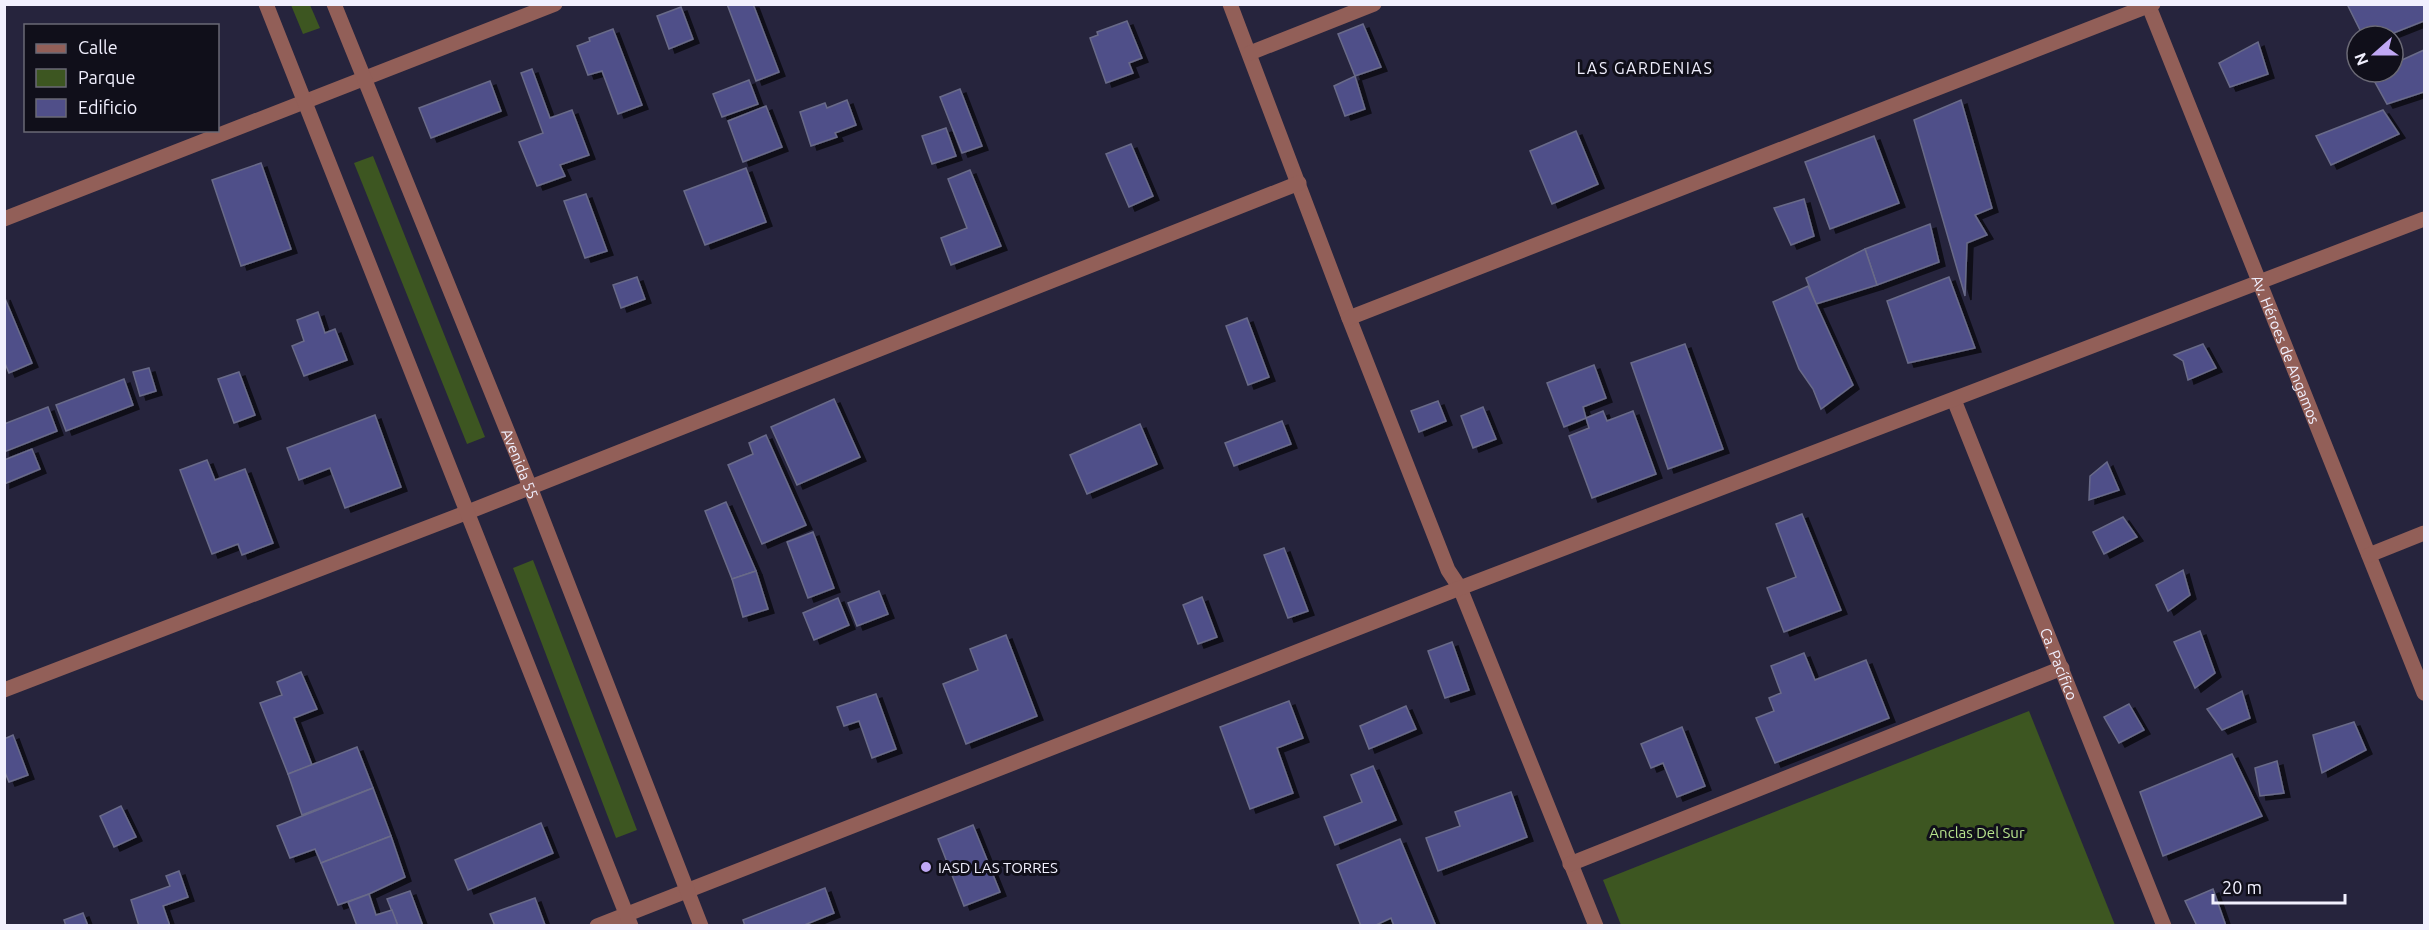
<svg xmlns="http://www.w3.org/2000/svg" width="2429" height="930" font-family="Ubuntu,sans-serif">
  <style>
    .green { fill: #3d5621 }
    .building { fill: #504f89; stroke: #696b89; stroke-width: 1.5; filter: url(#shadow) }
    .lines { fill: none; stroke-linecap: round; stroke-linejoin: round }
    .minor { stroke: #925f58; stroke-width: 15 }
    .tertiary { stroke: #925f58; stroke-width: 15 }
    .poi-dot { fill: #c0a8f4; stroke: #100f1a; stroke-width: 2 }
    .labels { text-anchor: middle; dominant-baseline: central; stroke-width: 6; stroke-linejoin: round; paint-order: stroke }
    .street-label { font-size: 15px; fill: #f1f0fe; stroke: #100f1a }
    .park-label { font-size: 15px; fill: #b7e38d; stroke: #100f1a }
    .poi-label { font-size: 15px; fill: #f1f0fe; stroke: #100f1a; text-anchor: start }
    .neighbourhood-label { font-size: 16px; letter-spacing: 1.5px; fill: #f1f0fe; stroke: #100f1a }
  </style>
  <defs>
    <filter id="shadow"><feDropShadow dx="6" dy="4" stdDeviation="0" flood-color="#0009"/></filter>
  </defs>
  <rect width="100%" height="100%" fill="#26243d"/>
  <g class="green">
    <path d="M291,5H310L320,28L303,34Z"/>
    <path d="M373,156L485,437L467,444L354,163Z"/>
    <path d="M533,560L637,830L616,838L513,568Z"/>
    <path d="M2029,711L2115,925H1621L1603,880Z"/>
  </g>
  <g class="building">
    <path d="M727,4H753L779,72L756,81Z"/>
    <path d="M2347,4H2424V21L2386,36H2363Z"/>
    <path d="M681,7L693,39L669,49L657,16Z"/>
    <path d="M1127,21L1142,58L1129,63L1133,73L1106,83L1090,38L1098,35L1097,32Z"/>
    <path d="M1363,24L1381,67L1355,76L1338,34Z"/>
    <path d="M613,29L642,105L618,114L602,71L588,75L577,46L590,41L589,38Z"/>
    <path d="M2258,42L2268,74L2230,87L2219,63Z"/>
    <path d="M2424,50V92L2387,104L2371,75L2377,72H2393V64Z"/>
    <path d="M532,69L550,118L572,110L589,155L560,165L565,176L537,186L519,142L543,133L521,73Z"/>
    <path d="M1355,76L1365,109L1345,116L1334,86Z"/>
    <path d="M749,80L758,104L722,117L713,94Z"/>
    <path d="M490,81L501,111L431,138L419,108Z"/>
    <path d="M960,89L982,146L962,153L940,97Z"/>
    <path d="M847,100L856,125L835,133L837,137L811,146L800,112L825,103L827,108Z"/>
    <path d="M1961,100L1992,208L1975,215L1987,235L1967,243L1965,296L1914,120Z"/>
    <path d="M766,106L782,147L743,162L728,121Z"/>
    <path d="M2383,110L2399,134L2331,165L2316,136Z"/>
    <path d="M946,128L956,156L932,164L922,136Z"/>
    <path d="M1576,131L1598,184L1552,204L1530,151Z"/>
    <path d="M1874,136L1899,203L1830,229L1805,162Z"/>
    <path d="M1131,144L1153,196L1129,207L1106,154Z"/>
    <path d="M261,163L291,249L241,266L212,180Z"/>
    <path d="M746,168L766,222L705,245L684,191Z"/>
    <path d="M970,170L1001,246L951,265L941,238L967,228L948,179Z"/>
    <path d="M586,194L607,251L585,258L564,201Z"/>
    <path d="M1804,199L1814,236L1791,245L1774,208Z"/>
    <path d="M1930,224L1939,262L1877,285L1865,249Z"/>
    <path d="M1865,249L1877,285L1816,304L1806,278Z"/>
    <path d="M637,277L645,299L621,308L613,285Z"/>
    <path d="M1949,277L1975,348L1908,363L1887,301Z"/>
    <path d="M1808,286L1853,385L1821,409L1813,389L1799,369L1773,302Z"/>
    <path d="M4,296L32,363L9,373L4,361Z"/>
    <path d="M318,312L325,333L335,329L347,360L304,376L292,346L304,341L297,320Z"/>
    <path d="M1247,318L1269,377L1248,385L1226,326Z"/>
    <path d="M1685,344L1723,449L1668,469L1631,363Z"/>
    <path d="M2203,344L2216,368L2188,380L2183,361L2174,355Z"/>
    <path d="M1594,365L1606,398L1583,407L1586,418L1564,427L1547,383Z"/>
    <path d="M149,368L156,391L140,396L133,372Z"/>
    <path d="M239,372L255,415L234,423L218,379Z"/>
    <path d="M124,379L133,405L66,431L56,405Z"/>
    <path d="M834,399L860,457L797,485L771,427Z"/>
    <path d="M1438,401L1446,421L1419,432L1411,411Z"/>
    <path d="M48,407L57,431L4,452V424Z"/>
    <path d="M1483,407L1496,439L1473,448L1461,416Z"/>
    <path d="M1603,411L1607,421L1633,411L1656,474L1592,498L1569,436L1589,428L1586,418Z"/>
    <path d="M375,415L401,487L345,508L330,468L299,480L287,448Z"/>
    <path d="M1282,421L1291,444L1234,466L1225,443Z"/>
    <path d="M1140,424L1157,464L1087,494L1070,455Z"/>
    <path d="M766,435L806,525L762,544L728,465L753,454L749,443Z"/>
    <path d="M32,449L40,469L4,484V460Z"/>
    <path d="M207,460L215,480L245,469L273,543L242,555L238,544L212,554L180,470Z"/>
    <path d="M2107,462L2119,490L2089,500L2090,476Z"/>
    <path d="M726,502L756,571L732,579L705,511Z"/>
    <path d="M1802,514L1841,610L1784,632L1767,588L1796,577L1776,524Z"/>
    <path d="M2123,517L2137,537L2104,554L2093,532Z"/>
    <path d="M813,532L834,588L808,598L787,542Z"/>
    <path d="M1284,548L1308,611L1288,618L1264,555Z"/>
    <path d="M2183,570L2190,595L2168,611L2156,585Z"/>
    <path d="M756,571L768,609L743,617L732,579Z"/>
    <path d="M879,591L888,614L857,626L848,603Z"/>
    <path d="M1202,597L1217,637L1198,644L1183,605Z"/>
    <path d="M838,598L849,625L814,640L803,613Z"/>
    <path d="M2200,631L2215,673L2195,688L2174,642Z"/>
    <path d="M1006,635L1037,716L966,744L943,684L978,670L970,649Z"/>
    <path d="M1452,642L1469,690L1445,698L1428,651Z"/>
    <path d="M1804,653L1815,680L1866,660L1889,718L1775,763L1756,718L1774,711L1769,698L1781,693L1771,666Z"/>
    <path d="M301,672L317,709L294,718L312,765L288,774L260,703L282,695L277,682Z"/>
    <path d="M2242,691L2250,718L2222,730L2207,709Z"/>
    <path d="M876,694L896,749L872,758L859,721L844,726L837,707Z"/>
    <path d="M1289,701L1303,738L1277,748L1293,793L1250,809L1220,727Z"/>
    <path d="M2129,704L2144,730L2119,743L2104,717Z"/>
    <path d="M1406,706L1416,729L1369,749L1360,726Z"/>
    <path d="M2354,722L2366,750L2322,773L2313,735Z"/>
    <path d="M1682,727L1705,786L1677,797L1663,763L1651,768L1641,744Z"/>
    <path d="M13,735L28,775L9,782L4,770V739Z"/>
    <path d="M357,747L373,788L302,815L288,774Z"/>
    <path d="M2232,754L2262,816L2163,856L2140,792Z"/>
    <path d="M2277,761L2284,793L2260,796L2255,768Z"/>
    <path d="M1373,766L1396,820L1335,845L1324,817L1362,802L1351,775Z"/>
    <path d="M373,788L391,836L321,863L315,849L290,858L277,826Z"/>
    <path d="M1511,792L1527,837L1438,871L1426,838L1460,826L1455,812Z"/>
    <path d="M121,806L136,837L114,847L100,816Z"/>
    <path d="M541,823L553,853L468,890L455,860Z"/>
    <path d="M973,825L1000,892L964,906L938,839Z"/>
    <path d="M391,836L405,877L369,894L338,905L321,863Z"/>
    <path d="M1400,839L1436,926H1394L1391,918L1374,926H1361L1337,865Z"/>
    <path d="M179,871L188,897L163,906L170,926H139L131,900L170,886L166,876Z"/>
    <path d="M825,888L834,913L802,926H745L743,920Z"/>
    <path d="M2213,889L2226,926H2197L2185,901Z"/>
    <path d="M410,891L423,926H398L387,899Z"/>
    <path d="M369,894L376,915L392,910L398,926H357L348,902Z"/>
    <path d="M535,898L545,925L495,926L490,914Z"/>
    <path d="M83,913L88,926H66L64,920Z"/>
  </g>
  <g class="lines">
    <g class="minor">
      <path d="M1230,4L1349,318L1448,570L1460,588L1596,926"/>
      <path id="s1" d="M2148,4L2424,693"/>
      <path d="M1250,53L1374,4"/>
      <path d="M4,219L555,4"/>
      <path d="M1349,318L2153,4"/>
      <path id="s2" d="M1954,400L2164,926"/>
      <path d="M2369,555L2424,533"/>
      <path d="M4,690L468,512L1299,183"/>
      <path d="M1570,864L2062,668"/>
      <path d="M597,926L1460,588L2424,219"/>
    </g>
    <g class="tertiary">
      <path d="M266,4L631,926"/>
      <path id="s3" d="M334,4L530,487L701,926"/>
    </g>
  </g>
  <circle class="poi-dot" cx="926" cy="867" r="6"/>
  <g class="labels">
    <g class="street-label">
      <text stroke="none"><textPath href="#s1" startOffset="372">Av. Héroes de Angamos</textPath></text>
      <text stroke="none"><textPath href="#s3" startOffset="496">Avenida 55</textPath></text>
      <text stroke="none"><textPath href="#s2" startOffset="284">Ca. Pacífico</textPath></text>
    </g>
    <g class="park-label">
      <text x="1977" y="832">Anclas Del Sur</text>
    </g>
    <g class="poi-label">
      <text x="938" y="867">IASD LAS TORRES</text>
    </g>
    <g class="neighbourhood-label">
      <text x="1645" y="68">LAS GARDENIAS</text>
    </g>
  </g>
  <rect width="2429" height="930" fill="none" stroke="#f1f0fe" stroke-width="12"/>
  <rect x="24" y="24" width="195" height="108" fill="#100f1a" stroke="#6a6975" stroke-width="1.5"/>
  <rect x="36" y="44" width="30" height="9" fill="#925f58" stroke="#6a6975" stroke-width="1.5"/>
  <text x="78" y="54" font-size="18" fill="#f1f0fe">Calle</text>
  <rect x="36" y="69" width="30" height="18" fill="#3d5621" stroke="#6a6975" stroke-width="1.5"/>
  <text x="78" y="84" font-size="18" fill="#f1f0fe">Parque</text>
  <rect x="36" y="99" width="30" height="18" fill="#504f89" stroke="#6a6975" stroke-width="1.5"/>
  <text x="78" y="114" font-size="18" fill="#f1f0fe">Edificio</text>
  <g transform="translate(2375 54) rotate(249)"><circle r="28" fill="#100f1a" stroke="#6a6975" stroke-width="1.5"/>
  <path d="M0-4.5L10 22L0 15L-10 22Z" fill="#c0a8f4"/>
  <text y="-9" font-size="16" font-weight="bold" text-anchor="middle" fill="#f1f0fe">N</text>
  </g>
  <path d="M2213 894v9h132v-9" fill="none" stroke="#f1f0fe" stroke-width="3"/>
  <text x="2222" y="894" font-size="18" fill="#f1f0fe" stroke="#100f1a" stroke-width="4.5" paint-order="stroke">20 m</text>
</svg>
